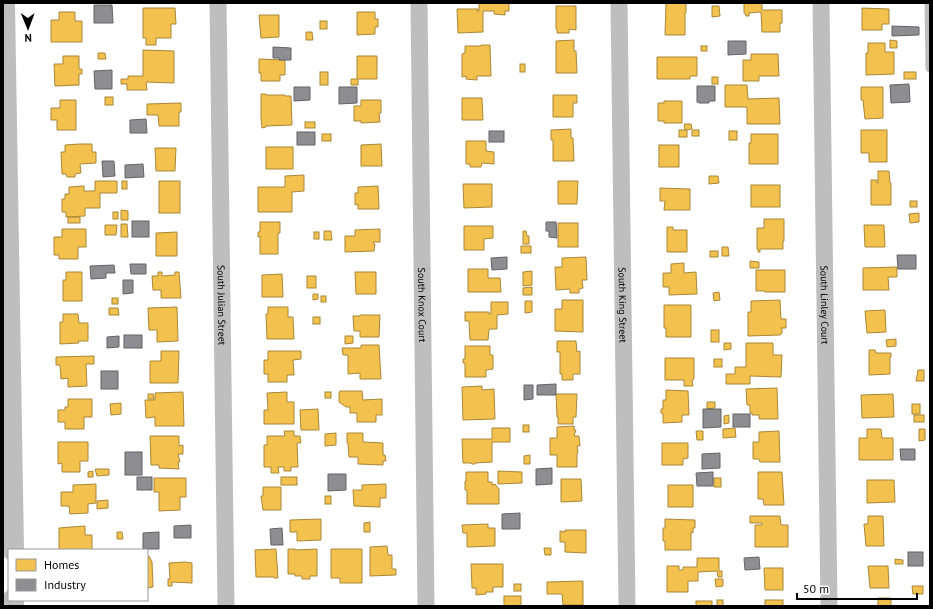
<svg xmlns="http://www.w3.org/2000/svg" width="933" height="609" font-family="'PT Sans',sans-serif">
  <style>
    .homes { fill: #f2c14e; stroke: #a98737 }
    .industry { fill: #8d8d92; stroke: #636366 }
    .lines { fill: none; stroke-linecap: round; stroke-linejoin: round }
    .service { stroke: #bebebe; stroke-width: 9 }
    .minor { stroke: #bebebe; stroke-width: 17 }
    .tertiary { stroke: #bebebe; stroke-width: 22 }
    .labels { text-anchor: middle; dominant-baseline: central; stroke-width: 4; stroke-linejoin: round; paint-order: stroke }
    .street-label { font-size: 10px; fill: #000; stroke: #fff }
  </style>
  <rect width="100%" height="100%" fill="#fff"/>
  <g class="homes">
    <path d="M479,3H509V11H505V15L494,14V11H483V32L458,33L457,9H478L477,11H479Z"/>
    <path d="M666,3H686V13H685V35H665Z"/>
    <path d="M744,3H762V10H782V23H780V32H762L761,12L749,13V16H746L745,13H744Z"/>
    <path d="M556,6H576V30L569,29V33H557V30L556,29Z"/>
    <path d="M712,6H719L720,16L712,17Z"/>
    <path d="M143,8H175L176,24H171V38H156V45H146V38H143Z"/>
    <path d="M862,8L889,9V24H882V30H862Z"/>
    <path d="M59,12H75V21H82V42H51V20H59Z"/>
    <path d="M357,12H375V19H378V27H375V34L357,35Z"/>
    <path d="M259,15H279V37L261,38Z"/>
    <rect x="320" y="21" width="7" height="8"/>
    <path d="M306,32H312L313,40H306Z"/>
    <path d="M574,40V51H576L577,73H556V41Z"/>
    <path d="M890,40L897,41V48H890Z"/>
    <path d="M868,43H885V52H894V74L866,75V53H868Z"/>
    <path d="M481,45H490L491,76H477V80L466,79V76L462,77V54L465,53V46H481Z"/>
    <rect x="701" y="46" width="6" height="5"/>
    <path d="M143,50L174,51V83L146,82L147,90H127V84H121V79H128V76H143Z"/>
    <path d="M98,53H105L106,59H98Z"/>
    <path d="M751,54H778L779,76H759V81H743V60H751Z"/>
    <path d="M63,56H79V69H82V74H79V85L55,86L54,64H63Z"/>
    <path d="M357,56H377V79H358V85H351V79H357Z"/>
    <path d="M657,57H697V76H690V79H657Z"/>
    <path d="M259,59L285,60V75H280V81H261V73H259Z"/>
    <rect x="520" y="64" width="5" height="8"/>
    <rect x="320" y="72" width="8" height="13"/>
    <rect x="904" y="72" width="12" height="7"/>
    <rect x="712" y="77" width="6" height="7"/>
    <path d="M725,85H747L748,99L779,98L780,124H747V107H725Z"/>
    <path d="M861,87H883V118L865,119L863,100H861Z"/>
    <path d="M261,94H266V95H285V96H291L292,125L266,126V127L262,128L261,117Z"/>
    <path d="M553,95H577V103H573V117H553Z"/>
    <rect x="105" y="97" width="8" height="8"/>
    <path d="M462,98H482L483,120H462Z"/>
    <path d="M60,100H76V130H57V120H51V108H60Z"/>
    <path d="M361,100H381V113H379L380,122L361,123V121H354V106H361Z"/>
    <path d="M664,101H682V123H664V121H658V103H664Z"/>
    <path d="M181,103V112H179V126H159L158,115H147V104Z"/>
    <rect x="305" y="122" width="10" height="6"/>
    <path d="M684,124H691L692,129L685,130Z"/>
    <path d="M571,129V138H573L574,161H553V140H551V130Z"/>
    <rect x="679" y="130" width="8" height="7"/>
    <rect x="692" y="130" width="7" height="6"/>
    <path d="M861,130H887V162H869V153H861Z"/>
    <rect x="729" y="131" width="8" height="9"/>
    <rect x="322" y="134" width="9" height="7"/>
    <path d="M751,134H778V164H749V143H751Z"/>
    <path d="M466,141H486V151L494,152V164L482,163L481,167H470V164H466Z"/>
    <path d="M79,144H92V152H96V163L80,164L81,173L75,174V177H67L66,174H62L61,152H65V145Z"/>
    <path d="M381,144L382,166H361V145Z"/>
    <rect x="659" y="145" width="20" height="22"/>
    <rect x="266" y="147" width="27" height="22"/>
    <path d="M155,148H176L175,171H156Z"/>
    <path d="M878,171H889L890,183H891V205H871V180H877V183H878Z"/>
    <path d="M304,175V191L292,192V212H258V187H285V176Z"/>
    <path d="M709,176H718L719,183L709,184Z"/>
    <path d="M95,181H117V193H100V208H85V216L66,217V212H62V199H65V194H69V187L84,186V191H95Z"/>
    <rect x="122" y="181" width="5" height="8"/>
    <rect x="159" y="181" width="21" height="32"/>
    <path d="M558,181H578L577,204H558Z"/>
    <path d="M463,184H492V207L464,208Z"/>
    <rect x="751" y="185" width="29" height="22"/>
    <path d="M378,186L379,209H358V204L355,205V193H358V187Z"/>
    <path d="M660,188L690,189V210H664L665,201H660Z"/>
    <rect x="910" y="201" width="7" height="6"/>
    <path d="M121,210L128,211V220H121Z"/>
    <rect x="113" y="212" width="5" height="7"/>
    <path d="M919,213V222L910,223L909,214Z"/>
    <rect x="68" y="217" width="12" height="6"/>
    <path d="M764,219H784V241H783V249H760V252H758V249H757V228H764Z"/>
    <path d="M260,222H280V233H278V254H260V236L258,237V232H260Z"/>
    <rect x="558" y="223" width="20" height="24"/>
    <path d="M121,224H127L128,237H121Z"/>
    <path d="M105,225H117L116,235H105Z"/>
    <path d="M864,225H884L885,247H865Z"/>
    <path d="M464,226H493V238L484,239V250H464Z"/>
    <path d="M667,227H673V230H687V252H667Z"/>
    <path d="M62,229H86V247H78V259H59V255H54V237H62Z"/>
    <path d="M380,229V242H373L374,244H375L374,251L345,252V236H355V230Z"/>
    <path d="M324,231H331L332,240H324Z"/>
    <path d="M523,231H526L527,236H529V244H523Z"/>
    <path d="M177,232V256H156V233Z"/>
    <rect x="314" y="232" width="5" height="7"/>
    <rect x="521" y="246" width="10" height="7"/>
    <path d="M722,247H728L729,256H722Z"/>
    <rect x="710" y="251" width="8" height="6"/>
    <path d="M586,257L587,280H582L583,288L579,289V293H570V289L556,290L555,267H562V258Z"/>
    <path d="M750,261L759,262V268H750Z"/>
    <path d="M684,263V273L696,272L697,294L669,295V287H663V273H671V264Z"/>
    <path d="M897,267V277H888L889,290H863V268Z"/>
    <path d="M468,269H488V278H500L501,292H468Z"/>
    <path d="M756,270H785V292H765V291H756Z"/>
    <path d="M532,271V285L523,286V272Z"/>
    <path d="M66,272H82V301H63V280H66Z"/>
    <path d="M158,272H162V276L175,275V272H179L181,298H161V290H153L152,276H158Z"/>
    <path d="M355,272H376V294H356Z"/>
    <path d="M282,274L283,297H262V275Z"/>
    <rect x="307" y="276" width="9" height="12"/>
    <path d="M532,287V295H523V288Z"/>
    <path d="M719,292L720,300L714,301L713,293Z"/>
    <path d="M313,294H318V299L313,300Z"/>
    <rect x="321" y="296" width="5" height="6"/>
    <rect x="112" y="298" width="6" height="6"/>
    <path d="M562,300H583V332L555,331V309H562Z"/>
    <path d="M780,300L781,319H786V328H781H782V333L780,335L748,336V312H751V301Z"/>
    <path d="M525,301H532V312L525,313Z"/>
    <path d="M491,302H508V314L497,315V329H489L488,340H470L469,321H465V312H489V314H491Z"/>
    <path d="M664,305H691V337H666V328H664Z"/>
    <path d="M177,307L178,341L157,342V330H149L148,308Z"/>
    <path d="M268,307H288V317H293L294,339H267L266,314H268Z"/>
    <path d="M109,308H118L119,315H109Z"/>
    <path d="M885,310L886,332L867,333L865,311Z"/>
    <path d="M63,314H78L79,323H88V341H78L79,343L60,344V322H63Z"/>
    <path d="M360,315H380L379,337H360V331H354L353,316H360Z"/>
    <rect x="313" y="317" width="7" height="7"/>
    <rect x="711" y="330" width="8" height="12"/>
    <path d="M345,336H353V343L345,344Z"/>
    <path d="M896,339V346L887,347L886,340Z"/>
    <path d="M557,341H576L577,352L580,351V374H573V380H562V374H560V352H557Z"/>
    <path d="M724,343H731V349L724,350Z"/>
    <path d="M746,343H773V355H782L781,377L750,376V384H726V374H735V367H746Z"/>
    <path d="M361,345H379L381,379H360V373L348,374V355H343L342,348H361Z"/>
    <path d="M465,346H490V355H493V369L486,370V377H465V363H463V359H465Z"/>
    <path d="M869,350H875L876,353H891V357H890V374L869,375Z"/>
    <path d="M161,351H179L178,383H150V361H161Z"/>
    <path d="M268,351H301V359L293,360L294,375H287V382H268V374H264V360H268Z"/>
    <path d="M94,356V364H86L87,386L68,387V378L61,379L60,365H56V357Z"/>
    <path d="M665,358H694V379L692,380L693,386H684V380H665Z"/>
    <rect x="714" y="359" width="8" height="8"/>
    <path d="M918,370H924V381H916Z"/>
    <path d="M482,386V390L494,389L495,419L463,420L462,387Z"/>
    <path d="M777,388L778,419H759V415H752V413H750V405H747L746,389Z"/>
    <path d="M666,390L688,391L689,415H682V422L663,423V414L661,413V409H663V400H666Z"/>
    <path d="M340,391H362L363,400L382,399V415H376V422H357V413H350V407H346L339,402V393Z"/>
    <path d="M183,392L184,426H155V417L146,418L145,400H155V393Z"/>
    <path d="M287,392V402H294V424H264V410H268L267,393Z"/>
    <rect x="325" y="392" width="6" height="6"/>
    <path d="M148,394H153L154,399H148Z"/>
    <path d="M556,394H577L576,417H573V424H558V417H557Z"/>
    <path d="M893,394L894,417L862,418L861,395Z"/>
    <path d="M68,399H92V417H84V429H65V422H58V410H65V407H68Z"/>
    <path d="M707,402H715V408L707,409Z"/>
    <path d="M121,403V414L111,415L110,404Z"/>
    <rect x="912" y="404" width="8" height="10"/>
    <path d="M318,409L319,430H301L300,410Z"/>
    <path d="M729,415V423L724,424V416Z"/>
    <rect x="914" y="415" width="10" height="7"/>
    <rect x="523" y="425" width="6" height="7"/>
    <path d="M574,426V430H576L574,436H579L580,446H577L578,453H577V467H557V455H550V438H557V427Z"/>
    <path d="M492,428H510V442H492V462L475,463V464H472L471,463H463L462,439H492Z"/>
    <path d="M735,428L736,437L723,438V429Z"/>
    <path d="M867,429H881L882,438H893V460H859V438H867Z"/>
    <path d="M919,429H925V440L919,441Z"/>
    <path d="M284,431H294V436H300L301,443H297L298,467H291V471H284V467H278L279,473H271V467H264V445H267V436H285Z"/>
    <path d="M696,431H703V440H697Z"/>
    <path d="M779,431L780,462H760L759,459H753V442H759V432Z"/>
    <path d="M336,433V445L325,446V434Z"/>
    <path d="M347,433H363V442L383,443V455H385L386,461H383V465L358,464V457H349L348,443H347Z"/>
    <path d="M150,436H179V446L183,445V454H178L180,462H178L179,469L159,468V465H151Z"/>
    <path d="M58,442H88V461H80V472H62V463L58,464Z"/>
    <path d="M662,443H688V458L683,459V465H662Z"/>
    <path d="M530,455V464H524V456Z"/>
    <path d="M95,469H109V475L97,476Z"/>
    <path d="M93,471V477H88V472Z"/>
    <path d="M498,471L522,472V483L498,484Z"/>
    <path d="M466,472H488V482H492V485L495,484L499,489V504H467V490H465V481H466Z"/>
    <path d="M758,472H782L784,505H764L763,499H758Z"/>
    <rect x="281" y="477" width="16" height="8"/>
    <path d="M154,478H186V497H180V510L159,511V492H154Z"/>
    <rect x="714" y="478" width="7" height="9"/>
    <path d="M561,479H581L582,501L561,502Z"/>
    <path d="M867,480H894L895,502L867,503Z"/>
    <path d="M96,484V503L88,504V513L70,514L69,506H61V492H73V485Z"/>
    <path d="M386,484V498H380V507L354,506L353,490H362V485Z"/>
    <rect x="668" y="485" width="25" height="22"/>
    <path d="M263,487H281V510H263L261,496H263Z"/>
    <rect x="325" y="496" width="6" height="8"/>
    <path d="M108,500V508L97,509V501Z"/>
    <path d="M750,516H780L781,525H788V547H755V525H762V523H750Z"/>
    <path d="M868,516H883L884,546H866L864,524H868Z"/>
    <path d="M321,519V540L297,541V532H290V520Z"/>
    <path d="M665,519L695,520V528H693V533L691,532V550H665V541H663V528H665Z"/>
    <path d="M370,522V532H364V523Z"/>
    <path d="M488,524V528H495V546L467,547V533H463L462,525Z"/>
    <path d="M85,526V535H92V550H59V528Z"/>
    <path d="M565,530H586V553L565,552V542H560V531L565,532Z"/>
    <path d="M117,532H122L123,539H117Z"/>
    <path d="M387,546L388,555H392V569H396V575L370,576V547Z"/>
    <path d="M544,548H551V555H545Z"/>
    <path d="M276,549L278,578H274V577H256L255,550Z"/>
    <path d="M288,549H295V550L317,549V576H310V579H302V576H295V574H288Z"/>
    <path d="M331,549H362V583H340V578H331Z"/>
    <path d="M147,556H149L152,562L153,587L147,588Z"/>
    <path d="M697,558H719V571H722V577H718L717,571L698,572V581H688V592H667V566H679V570H683V567H697Z"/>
    <path d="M895,559L903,560V564H895Z"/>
    <path d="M185,562L192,563V583L172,582V586H168V579H170L169,563Z"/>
    <path d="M471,564H503V587H493V592H486V594L476,595V588H472Z"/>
    <path d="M868,566H888L889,588H870Z"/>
    <path d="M764,568H783V590H765Z"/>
    <path d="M715,579H723V586L716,587Z"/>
    <path d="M583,581V605H563L562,594H547V582Z"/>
    <rect x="514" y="584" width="7" height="7"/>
    <path d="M912,586H923V594H913Z"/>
    <rect x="504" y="596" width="17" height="10"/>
    <path d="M878,598H891V606H908H874L878,605Z"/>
    <rect x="717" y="600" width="6" height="6"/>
    <rect x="765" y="600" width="18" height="6"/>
    <rect x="696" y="601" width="16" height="5"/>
  </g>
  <g class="industry">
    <path d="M94,5H112L113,23H94Z"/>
    <path d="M892,26L919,27V35L892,36Z"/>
    <path d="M728,41H746V54L728,55Z"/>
    <path d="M273,47L291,48V60H279V58H273Z"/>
    <path d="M112,70V89H95L94,71Z"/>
    <path d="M909,84L910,102L891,103L890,85Z"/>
    <path d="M697,86H715V101H709V103H699L698,102H697Z"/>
    <path d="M294,87H310V100L294,101Z"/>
    <path d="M339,87H357V103L339,104Z"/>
    <path d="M146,119L147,133H130V120Z"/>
    <rect x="489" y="131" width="15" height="11"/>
    <rect x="297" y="132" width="18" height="13"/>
    <path d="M102,161H114L115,176L103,177Z"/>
    <path d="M143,164L144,177L125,178V165Z"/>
    <rect x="132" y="221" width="17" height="16"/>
    <path d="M546,222H556L557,238L549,237V231H546Z"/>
    <path d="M897,255H916V269H898Z"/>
    <path d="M507,257V269L492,270L491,258Z"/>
    <path d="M130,264H146V274H131Z"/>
    <path d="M114,265L115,273H106V278L91,279L90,266Z"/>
    <path d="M123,280H133V293L123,294Z"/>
    <rect x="124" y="335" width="18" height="13"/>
    <path d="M119,336V347L107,348V337Z"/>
    <rect x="101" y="371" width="17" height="18"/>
    <path d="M556,384V395H537V385Z"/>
    <path d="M524,385H533V399L524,400Z"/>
    <path d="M703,409H721V427L703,428Z"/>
    <rect x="733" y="414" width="17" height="13"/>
    <path d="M900,449H915V460H901Z"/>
    <rect x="125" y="452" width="17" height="23"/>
    <path d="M720,453V468L702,469V454Z"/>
    <path d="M552,468V484L536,485V469Z"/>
    <path d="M713,472V486H697L696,473Z"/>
    <path d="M328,474H346V490L328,491Z"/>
    <rect x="137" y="477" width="15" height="13"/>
    <path d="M520,513V529H502V514Z"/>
    <path d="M191,525V538H174V526Z"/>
    <path d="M282,528L283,545H271L270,529Z"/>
    <path d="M159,532V549H143V533Z"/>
    <rect x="908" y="552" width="15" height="14"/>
    <path d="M759,557L760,569L745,570L744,558Z"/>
  </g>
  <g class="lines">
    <path class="service" d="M929,3L930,68"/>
    <g class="minor">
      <path id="s1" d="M218,3L226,606"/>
      <path id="s2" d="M419,3L426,606"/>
      <path id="s3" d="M619,3L627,606"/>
      <path id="s4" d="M821,3L829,606"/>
    </g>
    <g class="tertiary">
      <path d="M4,3L13,550"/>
      <path d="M13,600V606"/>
    </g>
  </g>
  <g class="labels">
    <g class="street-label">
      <text stroke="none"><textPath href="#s1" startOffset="302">South Julian Street</textPath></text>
      <text stroke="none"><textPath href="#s2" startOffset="302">South Knox Court</textPath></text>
      <text stroke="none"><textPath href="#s3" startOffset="302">South King Street</textPath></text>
      <text stroke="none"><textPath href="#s4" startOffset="302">South Linley Court</textPath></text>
    </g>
  </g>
  <rect width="933" height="609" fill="none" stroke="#000000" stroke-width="8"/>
  <rect x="8" y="549" width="140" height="52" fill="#ffffff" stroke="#999999"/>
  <rect x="16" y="559" width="20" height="12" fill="#f2c14e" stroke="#999999"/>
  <text x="44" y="569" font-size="12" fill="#000000">Homes</text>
  <rect x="16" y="579" width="20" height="12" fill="#8d8d92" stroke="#999999"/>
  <text x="44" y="589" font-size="12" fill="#000000">Industry</text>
  <g transform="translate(28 28) rotate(179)" stroke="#ffffff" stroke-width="3" paint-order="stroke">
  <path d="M0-3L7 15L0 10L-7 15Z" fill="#000000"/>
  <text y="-6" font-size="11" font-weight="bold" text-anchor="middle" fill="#000000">N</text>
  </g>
  <path d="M797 593v6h120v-6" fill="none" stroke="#000000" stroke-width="2"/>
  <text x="803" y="593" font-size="12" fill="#000000" stroke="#ffffff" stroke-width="3" paint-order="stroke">50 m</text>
</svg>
